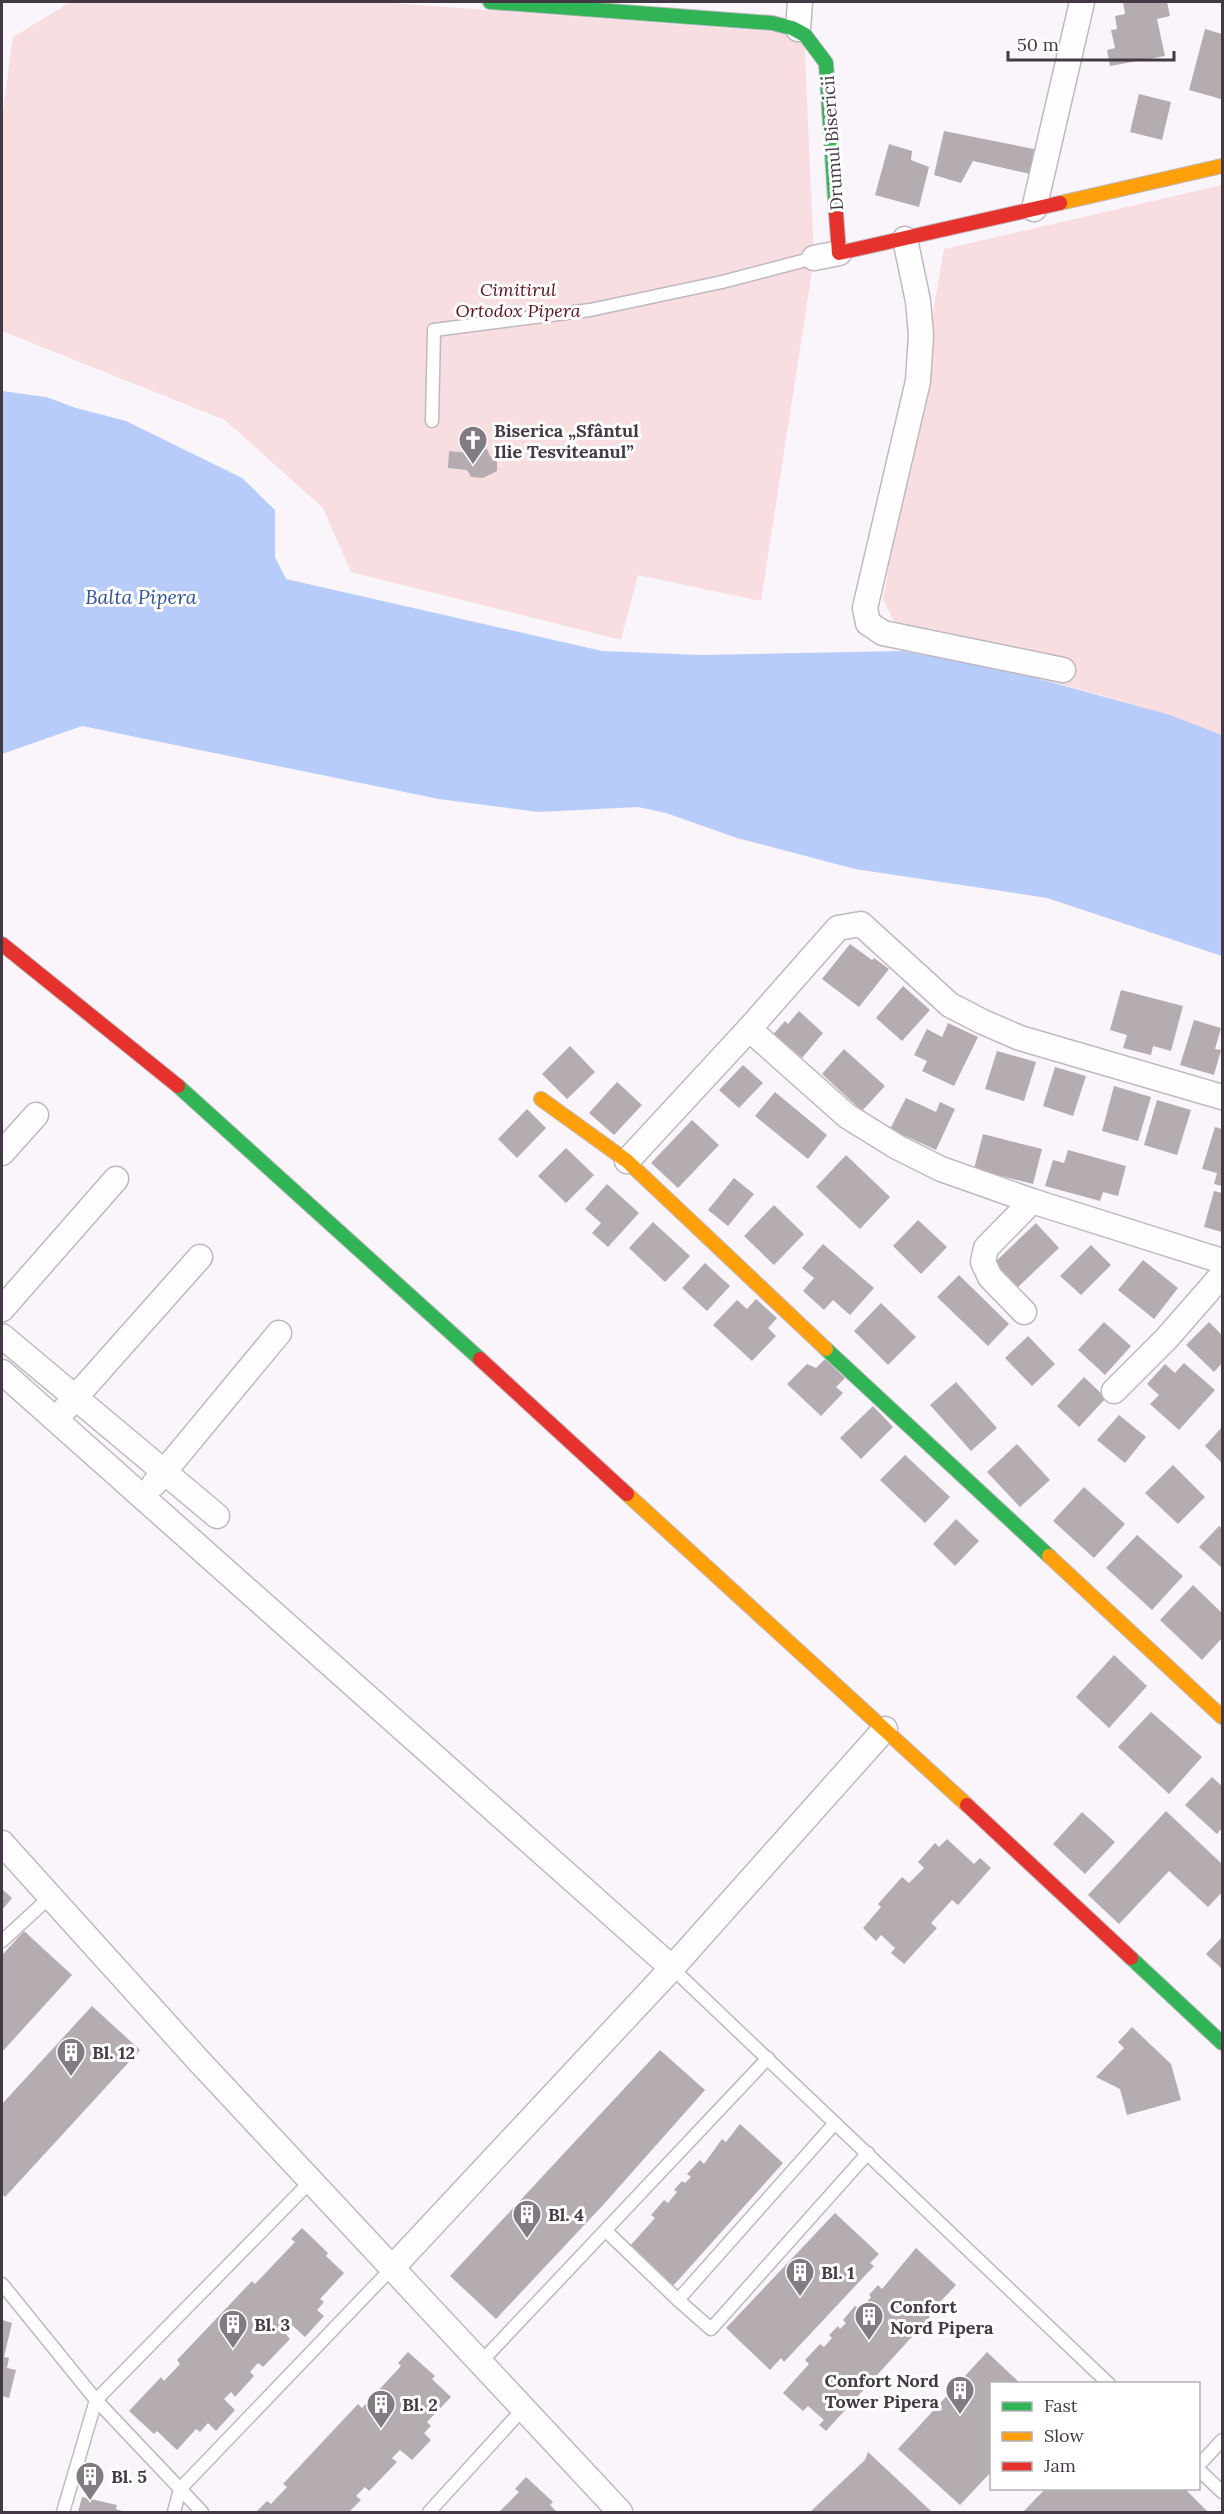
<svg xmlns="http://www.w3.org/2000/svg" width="1224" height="2514" font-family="Lora,serif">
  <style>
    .green { fill: #f8dee0 }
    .water { fill: #b7ccfa }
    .building { fill: #b4acb1 }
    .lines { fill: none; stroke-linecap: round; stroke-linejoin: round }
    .lane-casing { stroke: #bfb8c1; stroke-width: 15 }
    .street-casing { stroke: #bfb8c1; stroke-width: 27 }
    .fast-casing { stroke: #bfb8c1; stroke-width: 16 }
    .slow-casing { stroke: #bfb8c1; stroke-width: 16 }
    .jam-casing { stroke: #bfb8c1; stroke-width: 16 }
    .lane { stroke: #fefefe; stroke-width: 12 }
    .street { stroke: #fefefe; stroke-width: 24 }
    .fast { stroke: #30b455; stroke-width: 14 }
    .slow { stroke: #ff9f0a; stroke-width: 14 }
    .jam { stroke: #e5322d; stroke-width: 14 }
    .labels { text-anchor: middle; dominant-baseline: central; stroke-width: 6; stroke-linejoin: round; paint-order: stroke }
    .street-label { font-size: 18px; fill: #433944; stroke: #fff }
    .park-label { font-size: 18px; font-style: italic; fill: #59121a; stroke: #fff }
    .poi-label { font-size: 18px; font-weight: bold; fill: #433944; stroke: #fff; text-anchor: start }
    .water-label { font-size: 20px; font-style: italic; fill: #30519c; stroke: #fff }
  </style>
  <rect width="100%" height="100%" fill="#faf5fb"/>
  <g class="green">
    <path d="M71,2H379L804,34L814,258L761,601L638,575L621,640L351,572L323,508L225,420L2,331V118L13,37Z"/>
    <path d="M1222,185V735C1130,700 1033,675 937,657L935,629L897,627L883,599L944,249Z"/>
  </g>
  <path class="water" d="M2,391L46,397L76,408L126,421L242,478L275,510V557L286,579L602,651L701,655L902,651L1003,669L1170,715L1222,735V956L1047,898L855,869L737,838L666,813L638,807L538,812L439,799L82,726L2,754Z"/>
  <g class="building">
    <path d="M1123,2H1167L1170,16L1157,19L1165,56L1110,66L1107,50L1115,48L1111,30L1117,29L1115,16L1125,14Z"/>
    <path d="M1205,29L1222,34L1221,99L1189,90Z"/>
    <path d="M1139,94L1171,102L1162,140L1130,132Z"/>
    <path d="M944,131L1034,149L1030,174L973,161L961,183L934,175Z"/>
    <path d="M889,144L912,151L911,160L929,167L919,207L875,195Z"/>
    <path d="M473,448L487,449L490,456L497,462V471L483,478L471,477L467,470L448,468L449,451L469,453Z"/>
    <path d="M850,944L872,960L874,958L889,969L859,1007L822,979Z"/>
    <path d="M903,986L930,1010L902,1041L876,1018Z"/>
    <path d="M1121,990L1183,1006L1171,1051L1153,1046L1151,1055L1123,1048L1127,1035L1110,1030Z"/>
    <path d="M799,1011L823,1033L802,1058L792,1049L787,1055L769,1039L785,1021L788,1024Z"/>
    <path d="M1194,1020L1221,1028L1215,1049L1221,1050L1214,1075L1180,1065Z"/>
    <path d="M948,1023L978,1037L954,1086L922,1071L927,1061L914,1055L927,1029L942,1037Z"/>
    <path d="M570,1046L595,1072L567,1099L542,1074Z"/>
    <path d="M844,1049L885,1086L862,1111L822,1074Z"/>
    <path d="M997,1051L1036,1062L1024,1101L985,1089Z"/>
    <path d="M743,1065L763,1083L739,1108L719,1090Z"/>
    <path d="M1055,1067L1086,1076L1073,1116L1043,1106Z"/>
    <path d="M617,1082L642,1105L614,1135L589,1113Z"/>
    <path d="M1114,1086L1151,1097L1138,1141L1102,1131Z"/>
    <path d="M775,1092L827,1135L808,1159L755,1116Z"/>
    <path d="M906,1098L936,1112L940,1102L955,1109L936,1150L890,1129Z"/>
    <path d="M1157,1100L1191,1110L1177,1155L1144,1145Z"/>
    <path d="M527,1109L546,1128L517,1158L498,1139Z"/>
    <path d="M692,1120L719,1145L678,1188L651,1163Z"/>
    <path d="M1215,1127L1222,1129V1186L1214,1184L1217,1173L1202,1169Z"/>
    <path d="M983,1134L1042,1149L1033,1184L974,1169Z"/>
    <path d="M566,1148L594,1175L566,1203L538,1176Z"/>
    <path d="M1068,1150L1126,1166L1118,1196L1103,1192L1100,1201L1045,1186L1053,1160L1064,1163Z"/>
    <path d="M846,1155L890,1197L860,1229L816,1187Z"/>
    <path d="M734,1178L754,1194L728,1226L708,1210Z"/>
    <path d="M607,1184L639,1213L608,1247L592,1233L601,1223L585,1209Z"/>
    <path d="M1214,1191L1222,1193V1232L1204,1227Z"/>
    <path d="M774,1205L804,1234L774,1265L744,1236Z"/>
    <path d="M918,1220L947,1247L921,1274L893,1246Z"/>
    <path d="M653,1222L690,1256L665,1282L629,1248Z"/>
    <path d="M1036,1223L1059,1248L1018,1287L994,1263Z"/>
    <path d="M823,1244L874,1288L850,1315L833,1300L824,1310L803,1291L814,1278L802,1268Z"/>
    <path d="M1091,1245L1111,1265L1081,1295L1060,1276Z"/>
    <path d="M1143,1260L1178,1288L1154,1319L1118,1290Z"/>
    <path d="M705,1263L730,1286L707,1311L682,1288Z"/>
    <path d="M959,1275L1009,1324L988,1346L937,1297Z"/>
    <path d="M756,1299L777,1318L768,1328L776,1336L752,1361L713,1325L737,1300L747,1309Z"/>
    <path d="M881,1303L916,1337L888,1365L854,1331Z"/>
    <path d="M1104,1322L1131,1346L1105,1375L1078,1350Z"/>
    <path d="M1209,1322L1222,1335V1363L1214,1372L1186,1345Z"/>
    <path d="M1028,1336L1055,1364L1032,1386L1005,1358Z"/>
    <path d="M825,1359L845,1378L836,1387L843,1393L821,1416L787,1384L807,1364L816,1368Z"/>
    <path d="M1184,1363L1215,1390L1179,1430L1150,1404L1159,1395L1147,1384L1165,1364L1175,1373Z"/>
    <path d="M1084,1377L1106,1398L1079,1427L1057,1406Z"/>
    <path d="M956,1382L997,1428L971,1451L930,1405Z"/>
    <path d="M873,1406L893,1427L861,1459L840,1438Z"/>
    <path d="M1119,1415L1146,1437L1125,1463L1097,1440Z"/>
    <path d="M1222,1427V1463L1205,1446Z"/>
    <path d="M1017,1444L1050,1480L1020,1507L987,1472Z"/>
    <path d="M905,1455L950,1497L925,1523L880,1480Z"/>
    <path d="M1173,1465L1205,1497L1178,1524L1145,1493Z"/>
    <path d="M1084,1487L1125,1524L1094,1558L1053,1521Z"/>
    <path d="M956,1519L979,1541L955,1566L933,1544Z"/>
    <path d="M1219,1526L1222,1529V1568L1199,1547Z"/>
    <path d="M1137,1535L1183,1576L1152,1610L1106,1568Z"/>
    <path d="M1193,1585L1222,1613V1638L1202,1660L1160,1620Z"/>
    <path d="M1114,1655L1147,1686L1109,1728L1076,1697Z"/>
    <path d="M1151,1712L1202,1757L1169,1794L1118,1747Z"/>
    <path d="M1212,1777L1222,1786V1828L1217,1834L1185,1805Z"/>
    <path d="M1166,1811L1222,1864V1892L1208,1907L1169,1871L1119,1924L1088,1895Z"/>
    <path d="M1082,1812L1115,1842L1085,1874L1053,1844Z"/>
    <path d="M947,1839L974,1864L980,1858L991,1868L958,1905L952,1900L931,1923L937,1928L904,1964L891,1953L895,1948L881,1935L876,1941L863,1928L881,1907L878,1904L902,1877L909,1883L924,1868L918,1862L935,1843L939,1847Z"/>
    <path d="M2,1889L12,1898L2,1910Z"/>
    <path d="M24,1931L72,1975L2,2052V1955Z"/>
    <path d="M1222,1937V1969L1206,1954Z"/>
    <path d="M92,2006L140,2050L5,2197L2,2193V2104Z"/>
    <path d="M1132,2027L1171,2064L1181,2100L1127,2115L1120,2089L1096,2077L1124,2048L1118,2042Z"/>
    <path d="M660,2050L705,2090L604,2204L496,2319L450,2276Z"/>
    <path d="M740,2124L783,2163L673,2286L629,2247L655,2218L651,2215L664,2200L668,2203L677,2192L674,2190L682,2181L685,2183L691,2177L687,2174L700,2160L704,2164L722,2139L726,2142Z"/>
    <path d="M835,2213L879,2254L870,2263L874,2266L784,2362L781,2358L770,2370L726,2328Z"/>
    <path d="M302,2228L328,2253L326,2256L344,2273L320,2299L324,2302L317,2310L324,2316L305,2337L293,2326L286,2334L290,2339L263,2367L258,2363L250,2372L254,2376L235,2397L231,2392L224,2399L235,2410L216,2431L208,2423L200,2432L196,2429L177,2450L157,2431L154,2434L129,2411L161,2377L164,2381L180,2364L177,2360L252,2281L255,2284L295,2242L291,2239Z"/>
    <path d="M916,2248L956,2285L928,2315L930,2317L826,2431L819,2425L824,2420L808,2406L803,2411L783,2393L809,2364L805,2360L820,2344L824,2347L832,2338L829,2335L838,2326L840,2329L846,2323L843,2320L855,2306L860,2310L871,2297L869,2295L878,2285L882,2289Z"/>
    <path d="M2,2320L12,2323L4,2357L9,2358L7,2368L16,2370L9,2398L2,2396Z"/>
    <path d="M408,2352L435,2376L432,2379L451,2397L427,2422L431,2426L424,2433L431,2440L412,2460L400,2450L392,2458L397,2462L369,2491L365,2487L356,2496L361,2500L349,2512H256L267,2501L271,2504L287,2487L283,2484L358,2404L362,2408L401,2366L398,2363Z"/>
    <path d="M987,2352L1021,2384H992V2471L960,2505L898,2449Z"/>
    <path d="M868,2452L932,2512H810L865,2460Z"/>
    <path d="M526,2477L553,2502L550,2505L557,2512H499L519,2492L515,2489Z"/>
    <path d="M1046,2488H1184L1207,2511L1205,2512H1023Z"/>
    <path d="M82,2497L117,2505L116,2509L125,2512H78Z"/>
  </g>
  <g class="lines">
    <g class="lane-casing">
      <g id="lane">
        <path d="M432,421L434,330L590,310L722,282L814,258"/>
        <path d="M2,1941L50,1897"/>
        <path d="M672,1968L1109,2384"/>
        <path d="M606,2231L678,2300L835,2123"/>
        <path d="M2,2284L96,2400L202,2512"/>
        <path d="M678,2300L711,2329L868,2153"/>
        <path d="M480,2363L768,2058"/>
        <path d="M1198,2466L1222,2440"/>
        <path d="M1198,2469L1222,2492"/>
        <path d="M63,2512L96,2400L311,2181"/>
        <path d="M174,2512L180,2489L392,2268"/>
        <path d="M429,2512L523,2409"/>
      </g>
    </g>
    <g class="street-casing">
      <g id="street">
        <path d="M798,29L800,2"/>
        <path d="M1034,209L1082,2"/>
        <path d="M905,239L918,301L921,335L918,381L865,608L868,623L883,633L1063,670"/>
        <path d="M814,258L839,253"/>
        <path d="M749,1029L847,1116L897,1147L941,1169L1032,1201L1222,1261"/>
        <path d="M2,1153L36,1115"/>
        <path d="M627,1161L749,1029L838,928L861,924L950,1005L983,1022L1020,1038L1222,1097"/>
        <path d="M2,1309L116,1179"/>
        <path d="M1024,1312L990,1277L983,1262L986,1248L1032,1201"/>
        <path d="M2,1336L217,1516"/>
        <path d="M2,1372L672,1968"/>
        <path d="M1114,1391L1167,1338L1222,1275"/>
        <path d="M65,1409L200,1257"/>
        <path d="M154,1484L279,1333"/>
        <path d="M2,1843L198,2060L620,2512"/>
        <path d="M392,2268L672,1968L885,1729"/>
      </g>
    </g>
    <g class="fast-casing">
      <g id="fast">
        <path d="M490,2L772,23L792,28L805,35L826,63L836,213"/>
        <path d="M178,1086L480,1359"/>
        <path d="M826,1349L1049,1556"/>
        <path d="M1131,1958L1222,2043"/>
      </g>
    </g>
    <g class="slow-casing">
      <g id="slow">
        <path d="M1060,203L1222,166"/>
        <path d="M541,1099L627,1161L826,1349"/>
        <path d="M627,1494L967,1805"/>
        <path d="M1049,1556L1222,1717"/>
      </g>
    </g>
    <g class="jam-casing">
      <g id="jam">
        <path d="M836,213L839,253L1060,203"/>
        <path d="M2,944L178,1086"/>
        <path d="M480,1359L627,1494"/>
        <path d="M967,1805L1131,1958"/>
      </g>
    </g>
    <use href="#lane" class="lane"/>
    <use href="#street" class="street"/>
    <use href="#fast" class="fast"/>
    <use href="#slow" class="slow"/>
    <use href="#jam" class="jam"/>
  </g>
  <defs>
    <g id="church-pin" transform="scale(1.5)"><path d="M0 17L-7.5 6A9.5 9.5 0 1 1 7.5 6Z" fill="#837b84" stroke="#fff"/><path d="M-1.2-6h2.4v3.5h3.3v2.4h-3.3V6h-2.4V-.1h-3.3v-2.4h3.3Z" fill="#fff"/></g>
    <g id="building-pin" transform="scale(1.5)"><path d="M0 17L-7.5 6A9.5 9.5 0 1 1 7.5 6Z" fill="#837b84" stroke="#fff"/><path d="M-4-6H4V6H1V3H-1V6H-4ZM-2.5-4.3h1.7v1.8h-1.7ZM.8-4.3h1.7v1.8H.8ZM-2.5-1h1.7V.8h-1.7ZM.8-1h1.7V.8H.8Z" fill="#fff"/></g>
  </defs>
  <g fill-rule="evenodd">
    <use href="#church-pin" x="473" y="440"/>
    <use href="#building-pin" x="71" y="2052"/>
    <use href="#building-pin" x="527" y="2214"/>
    <use href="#building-pin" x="800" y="2272"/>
    <use href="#building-pin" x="869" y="2316"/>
    <use href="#building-pin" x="233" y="2324"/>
    <use href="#building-pin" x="960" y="2390"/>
    <use href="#building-pin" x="381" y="2404"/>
    <use href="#building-pin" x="90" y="2476"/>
  </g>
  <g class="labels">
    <g class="street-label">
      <text transform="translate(832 143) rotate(-94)">Drumul Bisericii</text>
    </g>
    <g class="park-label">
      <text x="518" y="289">Cimitirul<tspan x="518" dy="21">Ortodox Pipera</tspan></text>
    </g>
    <g class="poi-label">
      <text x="494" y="430">Biserica „Sfântul<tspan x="494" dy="21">Ilie Tesviteanul”</tspan></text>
      <text x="92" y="2052">Bl. 12</text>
      <text x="548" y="2214">Bl. 4</text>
      <text x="821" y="2272">Bl. 1</text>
      <text x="890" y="2306">Confort<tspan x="890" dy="21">Nord Pipera</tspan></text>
      <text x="254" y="2324">Bl. 3</text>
      <text x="939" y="2380" text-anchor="end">Confort Nord<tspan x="939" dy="21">Tower Pipera</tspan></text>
      <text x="402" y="2404">Bl. 2</text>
      <text x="111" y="2476">Bl. 5</text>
    </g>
    <g class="water-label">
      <text x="141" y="596">Balta Pipera</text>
    </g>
  </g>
  <rect width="1224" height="2514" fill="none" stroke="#433944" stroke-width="6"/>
  <rect x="990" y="2382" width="210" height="108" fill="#ffffff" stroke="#b4b0b4" stroke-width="1.5"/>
  <rect x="1002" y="2402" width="30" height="9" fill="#30b455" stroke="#b4b0b4" stroke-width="1.5"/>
  <text x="1044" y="2412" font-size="18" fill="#433944">Fast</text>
  <rect x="1002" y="2432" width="30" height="9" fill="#ff9f0a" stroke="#b4b0b4" stroke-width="1.5"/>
  <text x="1044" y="2442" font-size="18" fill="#433944">Slow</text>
  <rect x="1002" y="2462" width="30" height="9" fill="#e5322d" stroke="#b4b0b4" stroke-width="1.5"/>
  <text x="1044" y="2472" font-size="18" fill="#433944">Jam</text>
  <path d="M1008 51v9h166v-9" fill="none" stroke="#433944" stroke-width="3"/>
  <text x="1017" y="51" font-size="18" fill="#433944" stroke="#ffffff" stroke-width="4.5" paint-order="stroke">50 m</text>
</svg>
